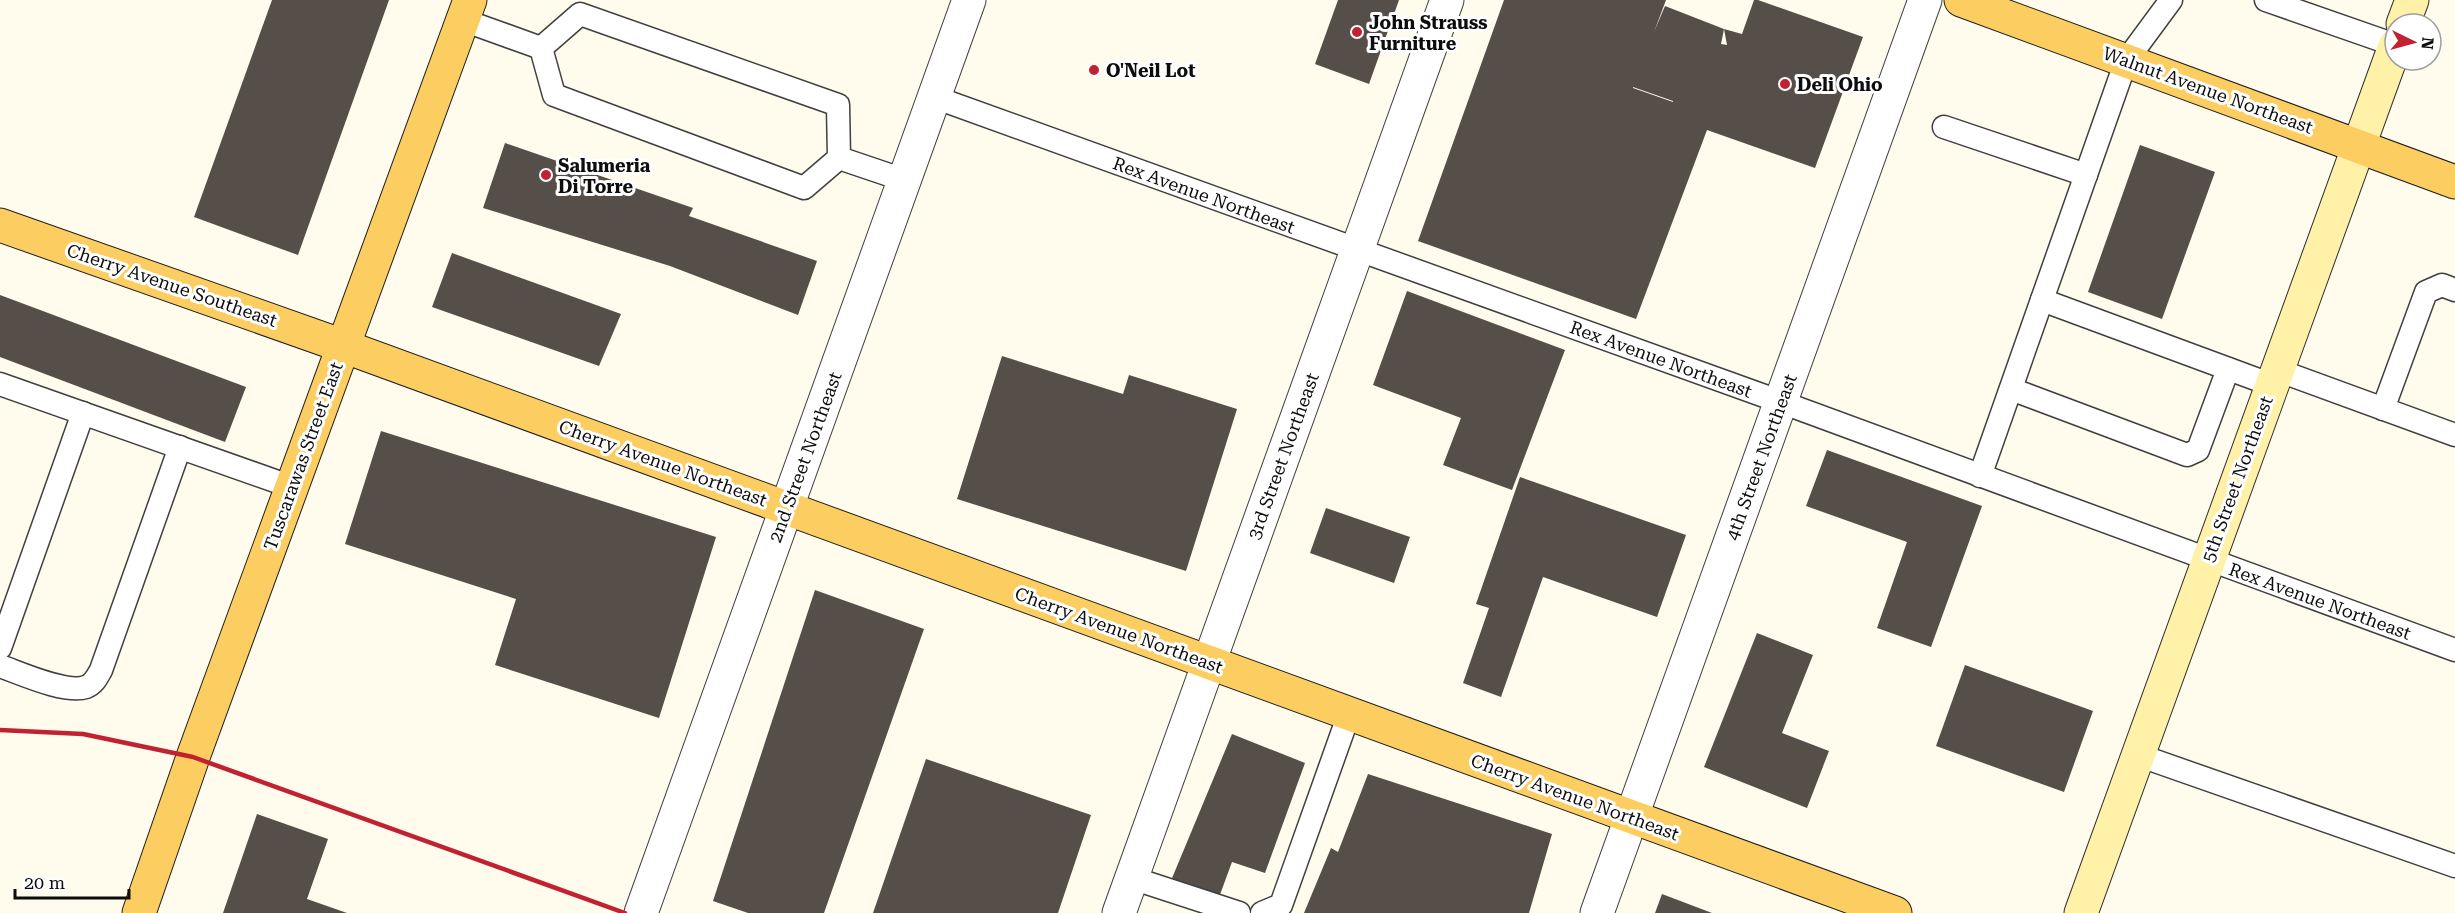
<svg xmlns="http://www.w3.org/2000/svg" width="2455" height="913" font-family="'Roboto Serif',serif">
  <style>
    .building { fill: #564e49; fill-rule: evenodd }
    .lines { fill: none; stroke-linecap: round; stroke-linejoin: round }
    .service-casing { stroke: #404040; stroke-width: 25 }
    .tertiary-casing { stroke: #404040; stroke-width: 35 }
    .secondary-casing { stroke: #2f2f2f; stroke-width: 35 }
    .primary-casing { stroke: #1e1e1e; stroke-width: 35 }
    .service { stroke: #fff; stroke-width: 22 }
    .tertiary { stroke: #fff; stroke-width: 33 }
    .secondary { stroke: #fff1a8; stroke-width: 33 }
    .primary { stroke: #fcce61; stroke-width: 33 }
    .rail { stroke: #c12231; stroke-width: 4.5 }
    .poi-dot { fill: #c12231; stroke: #fff; stroke-width: 2 }
    .labels { text-anchor: middle; dominant-baseline: central; stroke-width: 6; stroke-linejoin: round; paint-order: stroke }
    .poi-label { font-size: 18px; font-weight: bold; fill: #0d0d0d; stroke: #fff; text-anchor: start }
    .street-label { font-size: 18px; fill: #0d0d0d; stroke: #fff }
  </style>
  <rect width="100%" height="100%" fill="#fffbed"/>
  <g class="building">
    <path d="M272,0H389L298,255L194,217Z"/>
    <path d="M1338,0H1399L1369,84L1315,64Z"/>
    <path d="M1504,0H1666L1654,32L1665,6L1724,29L1721,44L1727,45L1724,29L1742,34L1754,0H1758L1863,37L1815,168L1707,130L1636,319L1418,241ZM1633,87L1673,101V102L1633,88Z"/>
    <path d="M505,143L693,208L689,216L817,261L798,315L670,266L483,208Z"/>
    <path d="M2140,145L2215,172L2162,319L2088,292Z"/>
    <path d="M452,253L621,314L599,366L432,307Z"/>
    <path d="M1407,291L1565,350L1512,490L1443,465L1461,418L1373,385Z"/>
    <path d="M0,295L246,387L225,442L0,357Z"/>
    <path d="M1002,356L1123,394L1129,375L1237,409L1186,571L957,499Z"/>
    <path d="M381,431L716,537L659,718L495,665L516,599L345,544Z"/>
    <path d="M1827,450L1982,506L1931,647L1877,628L1907,542L1806,506Z"/>
    <path d="M1520,477L1686,535L1657,617L1543,577L1501,697L1463,683L1489,608L1476,604Z"/>
    <path d="M1326,508L1410,537L1394,583L1310,553Z"/>
    <path d="M815,590L924,629L824,913H748L713,901Z"/>
    <path d="M1757,633L1813,655L1782,733L1829,751L1807,808L1704,767Z"/>
    <path d="M1965,665L2093,711L2064,792L1936,746Z"/>
    <path d="M1232,734L1305,763L1265,873L1232,862L1218,900L1170,883Z"/>
    <path d="M926,759L1091,815L1058,913H873Z"/>
    <path d="M1368,774L1552,834L1529,913H1304L1331,848L1338,852Z"/>
    <path d="M257,814L328,839L307,899L347,913H223Z"/>
    <path d="M1662,894L1712,913H1655Z"/>
  </g>
  <g class="lines">
    <g class="service-casing">
      <g id="service">
        <path d="M2266,0L2395,45"/>
        <path d="M463,20L541,48"/>
        <path d="M934,97L1781,402L2455,650"/>
        <path d="M1944,127L2086,175"/>
        <path d="M839,158L804,188L554,95L541,48L580,14L838,105L839,158L904,180"/>
        <path d="M2042,300L2272,385"/>
        <path d="M2277,370L2455,435"/>
        <path d="M0,384L292,487"/>
        <path d="M2011,389L2187,455L2198,450L2228,369"/>
        <path d="M2383,409L2426,292L2442,285L2455,290"/>
        <path d="M1980,476L2126,61L2171,0"/>
        <path d="M0,648L83,413"/>
        <path d="M0,666C20,673 66,694 86,687C94,684 97,677 101,670L180,447"/>
        <path d="M2138,755L2455,866"/>
        <path d="M1132,878L1239,913"/>
        <path d="M1262,913L1281,905L1349,714"/>
      </g>
    </g>
    <g class="tertiary-casing">
      <g id="tertiary">
        <path d="M641,913L969,0"/>
        <path d="M1119,913L1447,0"/>
        <path d="M1597,913L1925,0"/>
      </g>
    </g>
    <g class="secondary-casing">
      <g id="secondary">
        <path d="M2403,24L2412,0"/>
        <path d="M2081,913L2395,46"/>
      </g>
    </g>
    <g class="primary-casing">
      <g id="primary">
        <path d="M1961,0L2455,182"/>
        <path d="M0,225L343,346L1895,913"/>
        <path d="M139,913L193,757L470,0"/>
      </g>
    </g>
    <use href="#service" class="service"/>
    <use href="#tertiary" class="tertiary"/>
    <use href="#secondary" class="secondary"/>
    <use href="#primary" class="primary"/>
    <path class="rail" d="M0,730L83,734L193,757L625,913"/>
  </g>
  <g class="poi-dot">
    <circle cx="1357" cy="32" r="6"/>
    <circle cx="1094" cy="70" r="6"/>
    <circle cx="1785" cy="84" r="6"/>
    <circle cx="546" cy="175" r="6"/>
  </g>
  <g class="labels">
    <g class="poi-label">
      <text x="1369" y="22">John Strauss<tspan x="1369" dy="21">Furniture</tspan></text>
      <text x="1106" y="70">O'Neil Lot</text>
      <text x="1797" y="84">Deli Ohio</text>
      <text x="558" y="165">Salumeria<tspan x="558" dy="21">Di Torre</tspan></text>
    </g>
    <g class="street-label">
      <text transform="translate(2208 90) rotate(20)">Walnut Avenue Northeast</text>
      <text transform="translate(1204 195) rotate(20)">Rex Avenue Northeast</text>
      <text transform="translate(172 285) rotate(19)">Cherry Avenue Southeast</text>
      <text transform="translate(1661 359) rotate(20)">Rex Avenue Northeast</text>
      <text transform="translate(303 456) rotate(-70)">Tuscarawas Street East</text>
      <text transform="translate(1283 456) rotate(-70)">3rd Street Northeast</text>
      <text transform="translate(805 457) rotate(-70)">2nd Street Northeast</text>
      <text transform="translate(1761 457) rotate(-70)">4th Street Northeast</text>
      <text transform="translate(663 463) rotate(20)">Cherry Avenue Northeast</text>
      <text transform="translate(2237 479) rotate(-70)">5th Street Northeast</text>
      <text transform="translate(2320 601) rotate(20)">Rex Avenue Northeast</text>
      <text transform="translate(1119 630) rotate(20)">Cherry Avenue Northeast</text>
      <text transform="translate(1575 797) rotate(20)">Cherry Avenue Northeast</text>
    </g>
  </g>
  <g transform="translate(2413 42) rotate(95)"><circle r="28" fill="#ffffff" stroke="#9e9e9e" stroke-width="1.5"/>
  <path d="M0-4.5L10 22L0 15L-10 22Z" fill="#c12231"/>
  <text y="-9" font-size="16" font-weight="bold" text-anchor="middle" fill="#0d0d0d">N</text>
  </g>
  <path d="M15 889v9h114v-9" fill="none" stroke="#0d0d0d" stroke-width="3"/>
  <text x="24" y="889" font-size="18" fill="#0d0d0d" stroke="#ffffff" stroke-width="4.5" paint-order="stroke">20 m</text>
</svg>
